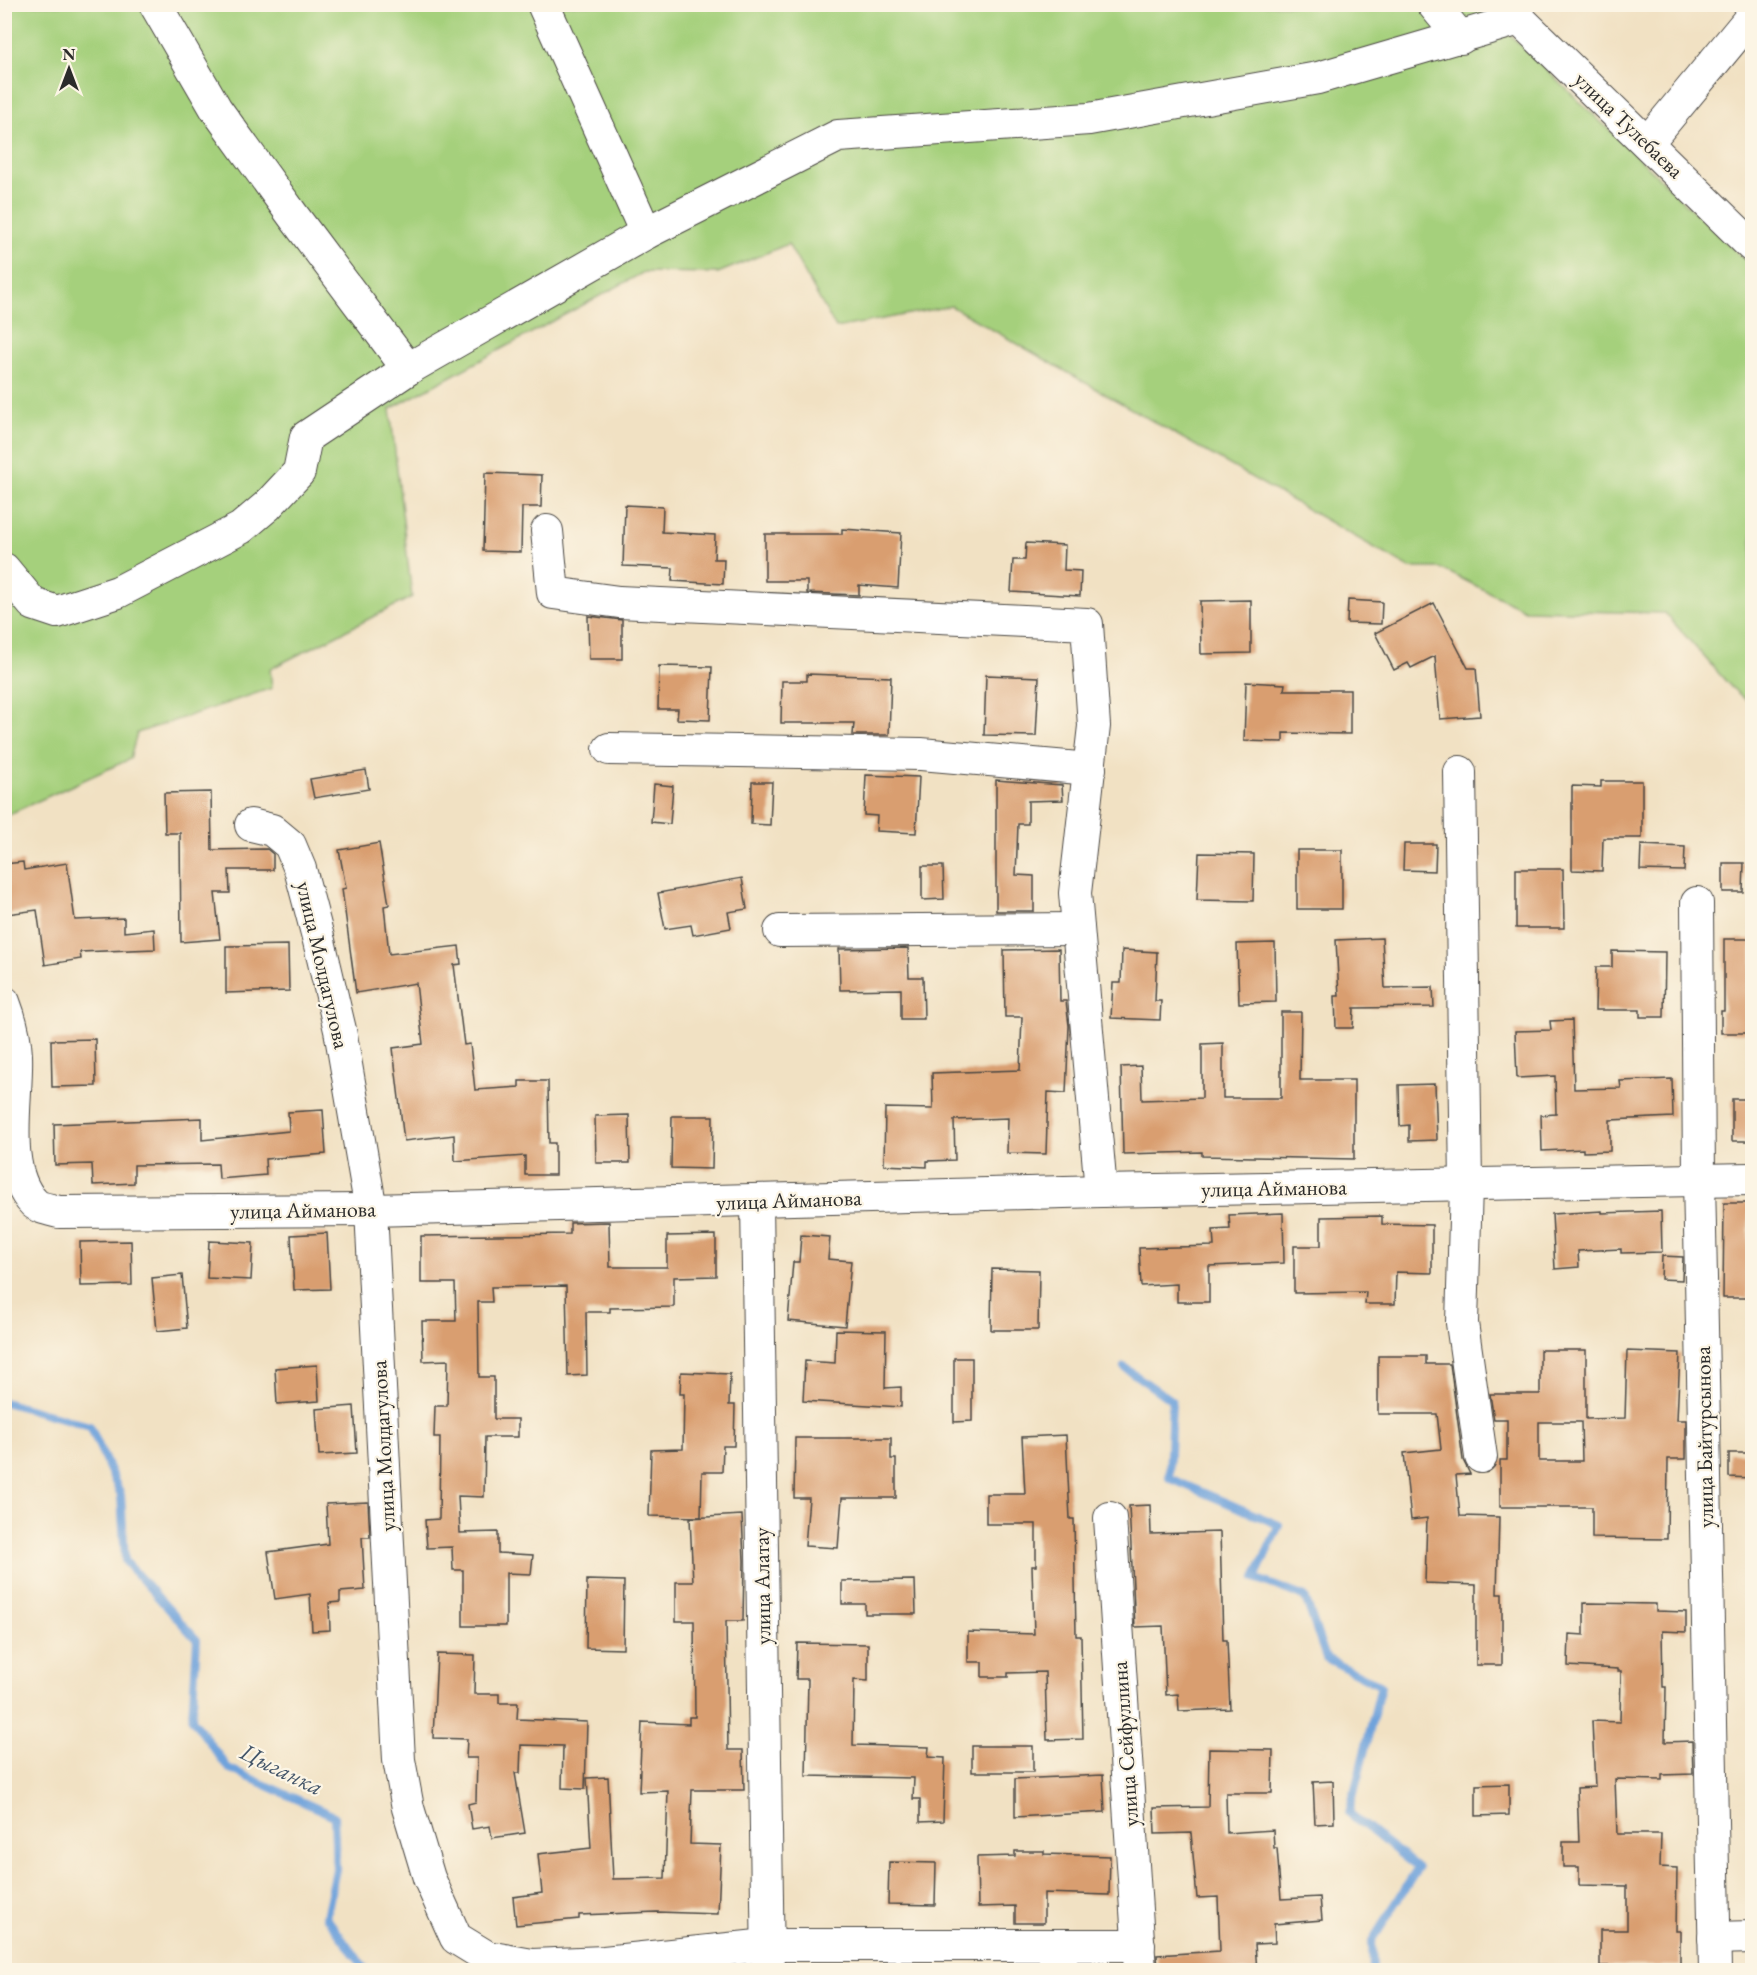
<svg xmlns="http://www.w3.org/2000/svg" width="1757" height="1975" font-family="'EB Garamond',serif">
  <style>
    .green { fill: #a5d07c; stroke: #687e54; stroke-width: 1.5 }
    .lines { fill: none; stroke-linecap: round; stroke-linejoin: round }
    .stream { stroke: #6fa3db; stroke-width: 8 }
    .building { fill: #d99e70; fill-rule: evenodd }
    .minor-casing { stroke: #494642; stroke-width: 34 }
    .minor { stroke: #fff; stroke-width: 32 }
    .labels { text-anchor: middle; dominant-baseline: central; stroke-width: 4.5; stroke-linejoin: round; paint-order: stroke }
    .street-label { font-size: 22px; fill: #2b2b2b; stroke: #fcf5e5 }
    .water-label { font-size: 24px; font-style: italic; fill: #435569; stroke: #fcf5e5 }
  </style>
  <rect width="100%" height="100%" fill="#fcf5e5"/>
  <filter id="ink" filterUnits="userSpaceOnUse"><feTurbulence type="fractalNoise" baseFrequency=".0167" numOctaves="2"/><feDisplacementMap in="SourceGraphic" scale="12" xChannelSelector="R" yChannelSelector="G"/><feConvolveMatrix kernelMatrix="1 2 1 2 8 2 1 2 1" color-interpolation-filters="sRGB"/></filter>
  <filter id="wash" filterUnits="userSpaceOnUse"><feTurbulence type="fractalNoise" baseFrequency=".008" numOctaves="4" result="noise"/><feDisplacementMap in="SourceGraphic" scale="24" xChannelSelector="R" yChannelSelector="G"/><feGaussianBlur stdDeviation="1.35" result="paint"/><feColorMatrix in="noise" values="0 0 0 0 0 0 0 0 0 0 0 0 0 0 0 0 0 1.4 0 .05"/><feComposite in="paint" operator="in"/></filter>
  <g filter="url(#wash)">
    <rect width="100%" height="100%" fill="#f1e1c3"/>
    <path class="green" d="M4,5H1479L1752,267V705L1731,687L1665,613L1525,610L1440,568H1410L951,306L836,328L788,244L718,273L644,272L390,409L412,597L270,669L272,688L137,733L130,759L5,816Z"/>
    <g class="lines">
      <g class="stream">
        <path d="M1124,1367L1172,1401L1169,1478L1279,1525L1255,1578L1305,1597L1326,1658L1381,1686L1349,1813L1418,1868L1372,1941L1373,1970"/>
        <path d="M4,1402L90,1426L121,1495L125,1561L197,1640L192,1719L228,1768L334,1816L336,1869L326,1917L366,1970"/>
      </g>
    </g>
    <g id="blocks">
      <g class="building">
        <path d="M485,473L542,475L541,507H522L521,552L483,551Z"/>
        <path d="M625,505L663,507L662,532L715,535L714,559H724L723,584L672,581L673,568L623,566Z"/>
        <path d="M842,529L901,533L898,588L859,585V595L807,593V581H765V534H842Z"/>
        <path d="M1026,543L1065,545L1064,570L1081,571L1080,596L1011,592L1013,560H1025Z"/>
        <path d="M1251,600V653L1201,654L1200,601Z"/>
        <path d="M1348,600L1382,602L1381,624L1347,623Z"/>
        <path d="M1434,603L1468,668H1476L1480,716L1440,719L1435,656L1411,668L1408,663L1394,670L1375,633Z"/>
        <path d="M588,616L622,620V659H589Z"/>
        <path d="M659,666L712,667L710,720L677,719L678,709H658Z"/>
        <path d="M807,674L891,677L889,735H853L854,723H781L782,681H807Z"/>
        <path d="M986,675L1039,677L1036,736L984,735Z"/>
        <path d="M1246,682L1285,684L1284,690H1350V734L1283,733V742L1244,741Z"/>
        <path d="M366,770L369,789L314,798L310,779Z"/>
        <path d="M866,775L919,777L916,833L876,831L877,816L864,815Z"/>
        <path d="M996,780L1062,785L1063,800L1028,801V824H1018L1016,875L1034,876V911H996Z"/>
        <path d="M1601,781H1642V838H1603L1602,871L1572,870V786L1601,787Z"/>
        <path d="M752,782H772L770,825L751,824Z"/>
        <path d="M654,784L673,786L670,824L651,822Z"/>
        <path d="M211,792L212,850L267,849L273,854V870H229L230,893H215L220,939L181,942L180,833H165L164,793Z"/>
        <path d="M379,843L389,905L384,906L389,954L459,946L461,964L454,965L464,1045L470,1044L475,1090L519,1087V1081H548L549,1143H555V1175H525V1156L455,1161L454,1135L404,1141L393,1048L423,1044L416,983L356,993L342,889L346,888L339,850Z"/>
        <path d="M1404,844H1436L1435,871L1403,870Z"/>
        <path d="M1641,845L1685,847L1684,871L1640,870Z"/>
        <rect x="1297" y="850" width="45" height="59"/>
        <path d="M1199,853L1254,854L1253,901L1197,900Z"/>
        <path d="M23,862L24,870L67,863L75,920L124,918V932L154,929L155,949L80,952L81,959L45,965L37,910L7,914L4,897V864Z"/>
        <path d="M1723,863H1744L1743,892H1723Z"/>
        <path d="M922,866H943L944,899L922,900Z"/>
        <path d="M1516,869H1563L1564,928H1516Z"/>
        <path d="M742,878L747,909L728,912L731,928L693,935L691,925L665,929L658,893Z"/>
        <path d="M1382,938L1385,988L1433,987L1434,1007L1354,1008L1353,1028H1336L1335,996H1339L1336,940Z"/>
        <path d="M1724,939H1752V1033H1721V1011H1724Z"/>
        <path d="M1275,943L1276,1002L1239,1003L1237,944Z"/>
        <path d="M288,945L289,991L226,993V946Z"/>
        <path d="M908,948L909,977H923L924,1019H901V989L840,990L839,949Z"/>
        <path d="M1059,949L1060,1001H1066L1069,1026L1066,1093L1048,1092L1046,1154L1007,1153L1008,1118L954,1120L955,1160L927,1161V1167L884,1165L885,1108L933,1109L932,1073L1020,1070L1022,1017H1005L1004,950Z"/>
        <path d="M1122,950L1157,952L1155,1001H1161L1160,1020L1111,1018L1113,983H1121Z"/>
        <path d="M1612,951L1665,952L1664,1017H1640V1010H1595L1596,967H1612Z"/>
        <path d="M1281,1012H1301L1300,1080H1354V1159L1202,1156V1152L1123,1154L1121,1067L1141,1066L1142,1100L1202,1098V1044L1223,1043V1098H1281Z"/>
        <path d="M1572,1020L1574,1089L1621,1088L1620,1081L1672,1079L1673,1117L1610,1120V1151L1583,1152V1149L1542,1151L1541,1115L1556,1114L1555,1076L1517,1078L1515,1031L1551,1030L1550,1021Z"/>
        <path d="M95,1039L96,1086L52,1087L51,1040Z"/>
        <path d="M1435,1084L1437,1140L1409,1141V1125L1400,1126L1399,1085Z"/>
        <rect x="1732" y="1099" width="20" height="42"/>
        <path d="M323,1110L326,1154L265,1159L266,1175L219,1179L218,1164L134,1165V1183L93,1185L92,1164L55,1165L54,1124L202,1118V1140L289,1131L288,1112Z"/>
        <path d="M629,1115L630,1163H596L595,1116Z"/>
        <path d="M672,1116H713L712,1169L671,1168Z"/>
        <path d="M1724,1203H1749L1748,1298H1723Z"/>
        <path d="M1602,1211V1213L1661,1211L1662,1252L1621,1253V1249L1578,1251L1579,1267L1555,1269L1552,1214Z"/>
        <path d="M1283,1213L1284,1263L1209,1266V1302H1177V1284L1141,1286L1139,1248L1214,1246L1213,1230L1230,1229L1229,1215Z"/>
        <path d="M1382,1216V1224L1432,1225V1273L1396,1272L1395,1304H1365L1366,1292L1294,1293V1246H1321V1217Z"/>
        <path d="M609,1222L610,1267H667V1236L716,1235V1276L674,1277V1307L610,1308V1312H586L587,1375L568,1376L566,1286L491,1287L492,1302H478L479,1377H494V1419H518V1437H485L484,1497L458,1496L460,1533L498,1532V1553L533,1555L531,1574L506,1573V1626H463V1570H453L452,1547L427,1548L425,1520L439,1519L440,1437H434L435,1406H447L448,1360L423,1361L422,1321H456L455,1283H421V1236L570,1234V1223Z"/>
        <path d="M327,1233L330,1289L294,1290L291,1235Z"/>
        <path d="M801,1235L830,1237L828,1259L851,1261L845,1326L788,1321L793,1262H799Z"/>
        <path d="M131,1241L132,1285L81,1286L80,1242Z"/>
        <path d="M209,1241L253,1243L251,1280L207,1278Z"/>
        <path d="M1662,1256L1683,1257L1682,1280L1661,1279Z"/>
        <path d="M992,1269L1039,1270L1038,1330H991Z"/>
        <path d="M182,1275L187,1328L157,1331L152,1278Z"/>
        <path d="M836,1330L886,1331L885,1388L901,1387V1407L803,1401L805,1361L835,1363Z"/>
        <path d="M1540,1350H1586V1419L1625,1418L1627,1351L1680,1353L1677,1420H1686V1459H1668L1667,1539L1592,1538V1507H1500V1460H1507V1420H1494L1490,1394H1540ZM1539,1422H1581L1582,1461H1539Z"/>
        <path d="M1378,1356H1426V1364H1450L1463,1460L1470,1474L1456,1475L1460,1516L1499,1517L1497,1594H1502V1665H1476V1585L1425,1583L1427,1518L1411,1520L1404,1453L1441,1449L1437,1414H1378Z"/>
        <path d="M954,1358H972V1421L954,1422Z"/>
        <path d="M317,1365L319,1401L277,1404L275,1368Z"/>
        <path d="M681,1372L730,1374L729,1405H735L734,1446H723L722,1472H702L701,1517L649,1516L651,1450L683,1449L684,1394H680Z"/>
        <path d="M354,1406L357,1453L319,1455L316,1409Z"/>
        <path d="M1066,1435L1070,1519H1074L1076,1636H1081L1083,1739L1047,1740L1045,1672L1008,1673V1677H982V1662H968V1632L1034,1634L1032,1566H1036V1524H986V1494H1025L1022,1437Z"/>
        <path d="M795,1438H891V1459H896V1498H842L838,1548L805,1546L809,1498H794Z"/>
        <path d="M1729,1453H1752V1478L1729,1477Z"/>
        <path d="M368,1502L370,1537H362L365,1590L340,1592V1602L329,1603L330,1630L312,1631L310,1594L275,1599L268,1552L328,1544L326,1504Z"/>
        <path d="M1150,1505L1151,1534L1220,1532L1223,1640H1227L1230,1709L1179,1711L1178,1694L1166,1695L1163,1626L1135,1627L1129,1506Z"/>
        <path d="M742,1515L744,1561L743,1621H726L728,1750H743L744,1790H692L690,1844L721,1845L718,1914L657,1912L579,1915V1919L516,1925L513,1897L542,1893L538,1854L591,1848L587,1778L608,1777L613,1879L665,1878L668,1791L639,1792L642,1722L689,1724V1717H695L694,1621H676V1582H693L690,1518Z"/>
        <path d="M587,1580L624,1581L623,1649L586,1648Z"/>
        <path d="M915,1580L916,1614H865V1604H842V1581Z"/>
        <path d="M1584,1603L1656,1604V1611L1686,1612V1632L1662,1631L1663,1687H1666L1665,1742L1692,1741L1693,1774L1662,1775V1780L1615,1779L1617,1834H1661L1660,1867L1677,1868L1676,1931H1680V1966H1600V1930H1627V1886L1579,1885V1867H1563V1842H1579L1577,1788L1595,1787L1592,1721L1620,1722L1621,1671H1618V1669L1568,1666L1569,1634L1584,1635Z"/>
        <path d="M797,1643L868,1644V1681L854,1680L853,1745L929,1747L928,1757L945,1758L943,1821L920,1822V1799H913L914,1778L806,1776L808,1679H796Z"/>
        <path d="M437,1654L475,1655L474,1694H499V1703H518L517,1719L587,1722L585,1789L562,1788L563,1746L521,1745L520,1773H515L525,1833L492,1838L490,1826L472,1829L468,1804L476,1802L477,1758H466L467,1739L433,1738Z"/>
        <rect x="972" y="1746" width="61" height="26"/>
        <path d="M1209,1749L1273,1750L1272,1793H1226L1227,1833L1273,1830L1274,1848H1277L1281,1899L1320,1897L1322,1920L1274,1924L1275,1943L1255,1944L1257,1971H1158L1157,1955L1220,1951L1218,1897L1197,1898L1191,1833L1155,1834L1154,1808L1208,1807Z"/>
        <path d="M1103,1775L1105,1812L1015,1817V1779Z"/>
        <path d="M1333,1781L1334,1823L1315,1824L1313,1782Z"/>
        <path d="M1509,1784V1815L1476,1816V1785Z"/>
        <path d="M1015,1851H1044V1854L1110,1856L1109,1895L1044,1893V1923H1015V1906L978,1907L977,1857L1015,1856Z"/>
        <path d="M889,1862L936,1863L935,1905L888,1904Z"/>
      </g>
    </g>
  </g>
  <g filter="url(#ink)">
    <use href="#blocks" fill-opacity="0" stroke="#494642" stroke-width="1.5"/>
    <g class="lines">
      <g class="minor-casing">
        <g id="minor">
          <path d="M155,4L216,109L294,217L408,369"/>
          <path d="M543,4L646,233"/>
          <path d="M1433,4L1461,38"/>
          <path d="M1506,6L1752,246"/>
          <path d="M1647,143L1752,16"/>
          <path d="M547,531L553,593L619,602L1087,624L1094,726L1075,893L1101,1191"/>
          <path d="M4,569L33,604L57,612L118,592L241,528L267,506L299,472L306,437L408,369L646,233L838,136L1089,119L1318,78L1520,19"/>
          <path d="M609,749L921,754L1090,769"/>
          <path d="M1460,772L1466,1185L1462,1323L1481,1457"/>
          <path d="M251,825L272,830L290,845L300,869L319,941L340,1030L371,1210L399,1760L408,1808L429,1878L456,1938L487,1957L532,1965L604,1962L767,1945H1139"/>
          <path d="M1697,903L1699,1179L1715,1970"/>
          <path d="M780,931L1078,929"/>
          <path d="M4,1002C11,1020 15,1036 16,1055C18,1099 1,1169 34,1203C39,1208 52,1210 59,1212L371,1210L1101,1191L1752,1179"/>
          <path d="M757,1201L768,1970"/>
          <path d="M1110,1518L1140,1970"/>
          <path d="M1714,1938L1752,1937"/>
        </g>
      </g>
      <use href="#minor" class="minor"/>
    </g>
  </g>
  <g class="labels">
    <g class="street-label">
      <text transform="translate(1629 125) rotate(44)">улица Тулебаева</text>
      <text transform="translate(323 965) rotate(77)">улица Молдагулова</text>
      <text transform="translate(1274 1188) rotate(-1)">улица Айманова</text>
      <text transform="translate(789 1200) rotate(-2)">улица Айманова</text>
      <text transform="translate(303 1210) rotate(-1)">улица Айманова</text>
      <text transform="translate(1704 1437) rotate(-91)">улица Байтурсынова</text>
      <text transform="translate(383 1446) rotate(-93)">улица Молдагулова</text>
      <text transform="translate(762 1586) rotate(-91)">улица Алатау</text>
      <text transform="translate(1125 1744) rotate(-94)">улица Сейфуллина</text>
    </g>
    <g class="water-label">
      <text transform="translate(282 1769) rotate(26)">Цыганка</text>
    </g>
  </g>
  <rect width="1757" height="1975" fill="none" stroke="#fcf5e5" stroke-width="24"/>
  <g transform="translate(69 69)" stroke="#fcf5e5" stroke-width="4.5" paint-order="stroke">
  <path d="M0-4.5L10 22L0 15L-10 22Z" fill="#2b2b2b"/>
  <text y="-9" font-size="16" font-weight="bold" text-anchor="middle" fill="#2b2b2b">N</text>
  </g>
</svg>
